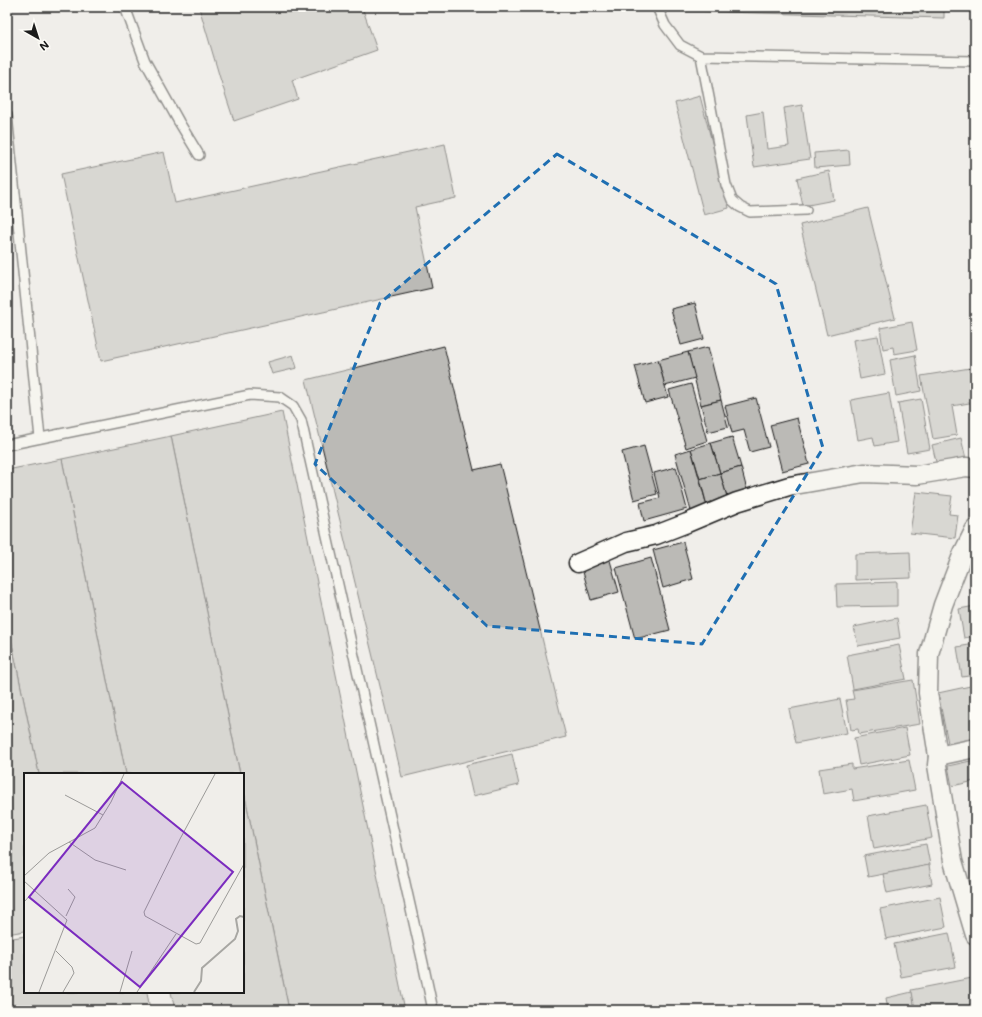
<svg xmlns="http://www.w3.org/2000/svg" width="982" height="1017" font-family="Mali,sans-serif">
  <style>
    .building { fill: #bbbab6; stroke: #1c1c1c }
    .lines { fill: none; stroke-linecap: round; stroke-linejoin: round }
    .lane-casing { stroke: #1c1c1c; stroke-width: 12 }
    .street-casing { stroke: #1c1c1c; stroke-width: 21 }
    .lane { stroke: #fdfcf7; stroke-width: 9 }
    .street { stroke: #fdfcf7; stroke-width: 18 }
    .marked { fill: none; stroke: #1f6fb2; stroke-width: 3; stroke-dasharray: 8 5; stroke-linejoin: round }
    .inset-river { fill: none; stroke: #a8a7a3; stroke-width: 2 }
    .inset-road { fill: none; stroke: #9b9a98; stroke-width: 1 }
    .view { fill: #7b2cbf; fill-opacity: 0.15; stroke: #7b2cbf; stroke-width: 2 }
    .inset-edge { fill: none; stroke: #1c1c1c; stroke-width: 2 }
  </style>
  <rect width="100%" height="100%" fill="#f0eeea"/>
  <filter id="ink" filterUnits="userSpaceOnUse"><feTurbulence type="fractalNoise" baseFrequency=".025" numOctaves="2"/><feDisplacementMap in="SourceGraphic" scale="8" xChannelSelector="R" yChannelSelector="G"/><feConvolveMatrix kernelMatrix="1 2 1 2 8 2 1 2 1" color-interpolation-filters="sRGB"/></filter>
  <g filter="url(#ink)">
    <g class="building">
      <path d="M199,7H362L377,50L292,80L298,99L234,121L220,78Z"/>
      <path d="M684,7H944V18L684,11Z"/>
      <path d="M700,96L729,208L704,215L675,103Z"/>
      <path d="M802,105L810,159L754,167L747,115L763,112L767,149L789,146L784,108Z"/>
      <path d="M445,144L456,198L415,207L432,288L101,361L61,174L164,152L175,203Z"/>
      <path d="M849,150L850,165L815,168L814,153Z"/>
      <path d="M829,171L834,200L803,206L797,178Z"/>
      <path d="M868,208L895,318L827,335L800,225Z"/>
      <path d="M695,303L704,339L681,345L671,309Z"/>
      <path d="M912,322L917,350L894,354L893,347L883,349L880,328Z"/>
      <path d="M878,336L885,374L860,379L853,340Z"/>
      <path d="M444,346L474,470L500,464L566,737L402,777L306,380Z"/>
      <path d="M708,347L721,400L701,405L688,352Z"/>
      <path d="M688,352L695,378L665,386L658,360Z"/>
      <path d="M293,355L297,368L272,374L268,362Z"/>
      <path d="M915,355L921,391L896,396L890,360Z"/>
      <path d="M658,360L668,397L645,403L635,366Z"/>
      <path d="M970,368L975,402L952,406L957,435L933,439L921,376Z"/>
      <path d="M691,384L707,441L686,448L669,390Z"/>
      <path d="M889,393L897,442L875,446L873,437L858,440L851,400Z"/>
      <path d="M756,398L769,447L750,452L744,430L732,433L725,406Z"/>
      <path d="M921,399L930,449L907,453L898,403Z"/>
      <path d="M721,400L728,427L708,432L701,405Z"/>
      <path d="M282,412L405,1010H289L243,787V774H240L171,436Z"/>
      <path d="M797,418L809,464L782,471L770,425Z"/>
      <path d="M171,436L240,774H126L62,459Z"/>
      <path d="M732,437L741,467L720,473L711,443Z"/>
      <path d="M961,438L967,463L938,470L932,445Z"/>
      <path d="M711,443L720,473L700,479L691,449Z"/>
      <path d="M644,446L657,494L634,500L622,452Z"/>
      <path d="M691,449L707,506L691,511L675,454Z"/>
      <path d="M62,459L126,774H39L7,620V470Z"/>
      <path d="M676,467L687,509L644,521L640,503L660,498L654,473Z"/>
      <path d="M741,467L748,494L728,500L720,473Z"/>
      <path d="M720,473L728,500L707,506L700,479Z"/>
      <path d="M916,492L952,496L949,514L958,515L955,538L910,533Z"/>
      <path d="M683,542L693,579L663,588L653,550Z"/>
      <path d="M910,552L911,578L855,580V554Z"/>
      <path d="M609,557L619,592L591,600L581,565Z"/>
      <path d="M651,558L670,630L635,639L616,568Z"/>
      <path d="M897,582V606L837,607L836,584Z"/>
      <path d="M975,606V636L964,638L959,609Z"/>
      <path d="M897,618L900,638L858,646L854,627Z"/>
      <path d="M7,620L39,774H25V931L7,934Z"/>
      <path d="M975,644V675L962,677L957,647Z"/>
      <path d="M899,645L906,679L853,689L847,655Z"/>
      <path d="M913,680L920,724L859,734L858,729L851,730L846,700L854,699L852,690Z"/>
      <path d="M975,685V742L949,748L938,693Z"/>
      <path d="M840,699L847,733L796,743L789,709Z"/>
      <path d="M905,728L910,755L859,765L854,738Z"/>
      <path d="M512,754L519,785L473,796L466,765Z"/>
      <path d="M909,760L915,790L854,801L852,789L823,794L819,769L852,764V769Z"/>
      <path d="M975,760V781L952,786L948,766Z"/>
      <path d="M243,787L289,1010H175L171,992H243Z"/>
      <path d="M926,805L932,838L874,849L868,816Z"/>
      <path d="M926,844L930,865L868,877L864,856Z"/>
      <path d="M929,865L932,884L887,893L883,874Z"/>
      <path d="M940,897L946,927L886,939L880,909Z"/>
      <path d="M949,933L956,967L901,977L894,944Z"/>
      <path d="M25,936V992H147L150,1010H10L7,992V939Z"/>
      <path d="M972,978L975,994V1010H915L911,990Z"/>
      <path d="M912,992L915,1010H888L886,998Z"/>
    </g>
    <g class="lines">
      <g class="lane-casing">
        <g id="lane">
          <path d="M125,7L145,61L179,122L199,155"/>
          <path d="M657,7L665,25L680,45L701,56L975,61"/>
          <path d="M701,56L726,185L732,200L740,207L750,212L806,210"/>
          <path d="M7,115L40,438"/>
          <path d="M7,445L250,395L280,397L293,406L301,420L423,963L433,1010"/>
        </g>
      </g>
      <g class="street-casing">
        <g id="street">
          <path d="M975,529L963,553L943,605L929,654L928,693L938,756L937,765L953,861L975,935"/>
          <path d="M578,563L626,542L656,535L687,523L737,502L789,486L864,473L917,475L966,467L975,468"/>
          <path d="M938,756L975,748"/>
        </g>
      </g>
      <use href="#lane" class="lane"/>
      <use href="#street" class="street"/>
    </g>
  </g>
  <path d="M0 0H982V1017H0ZM557,154L776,284L823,448L702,644L487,626L315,464L380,303Z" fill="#f0eeea" fill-opacity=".55" fill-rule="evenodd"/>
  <path class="marked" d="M557,154L776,284L823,448L702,644L487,626L315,464L380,303Z"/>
  <g transform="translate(24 773)">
    <rect width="220" height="220" fill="#f0eeea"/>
    <path class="inset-river" d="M170,219L177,208L178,195L211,166L214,158L212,146L216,143L220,144"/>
    <path class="inset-road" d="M191,1L156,66L120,139L121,143L172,171L176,170L220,91M41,22L79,42M45,69L71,87L102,97M0,103L25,80L71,55L87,29L100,1M0,108L43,147L15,219M0,129L11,117M42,143L51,124L44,116M32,178L48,194L50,200L39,219M96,219L108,178M113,219L152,161"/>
    <path class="view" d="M98,9L209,99L116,214L5,124Z"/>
    <rect width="220" height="220" class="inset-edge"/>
  </g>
  <rect width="982" height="1017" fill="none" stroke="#fdfcf7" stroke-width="24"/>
  <rect x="12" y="12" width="958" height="993" fill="none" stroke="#1c1c1c" stroke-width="1.5" filter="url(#ink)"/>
  <g transform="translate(38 38) rotate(141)" stroke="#fdfcf7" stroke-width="3" paint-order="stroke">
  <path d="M0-3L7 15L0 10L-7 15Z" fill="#1c1c1c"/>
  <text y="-6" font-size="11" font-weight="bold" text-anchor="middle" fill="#1c1c1c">N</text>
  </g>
</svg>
